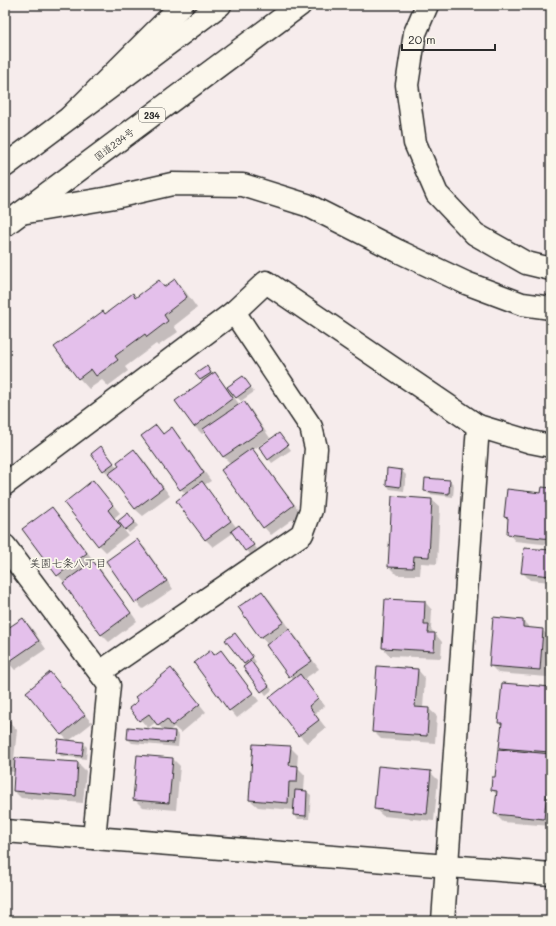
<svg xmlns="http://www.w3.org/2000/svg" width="556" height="926" font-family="Mali,'Klee One',sans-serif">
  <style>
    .shadow { fill: #0003 }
    .building { fill: #e4c0eb; stroke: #2b2b2b }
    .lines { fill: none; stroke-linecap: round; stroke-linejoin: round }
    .minor-casing { stroke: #2b2b2b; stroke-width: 25 }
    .tertiary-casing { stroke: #2b2b2b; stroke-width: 25 }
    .trunk-casing { stroke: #2b2b2b; stroke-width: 25 }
    .motorway-casing { stroke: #2b2b2b; stroke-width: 25 }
    .minor { stroke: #fbf7ec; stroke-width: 22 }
    .tertiary { stroke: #fbf7ec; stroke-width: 22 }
    .trunk { stroke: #fbf7ec; stroke-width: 22 }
    .motorway { stroke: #fbf7ec; stroke-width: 22 }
    .labels { text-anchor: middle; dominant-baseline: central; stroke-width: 3.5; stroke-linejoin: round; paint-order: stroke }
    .shield { fill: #fbf7ec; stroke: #696865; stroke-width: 1 }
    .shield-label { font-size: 9px; font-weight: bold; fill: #2b2b2b }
    .street-label { font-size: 10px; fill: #2b2b2b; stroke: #fbf7ec }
    .neighbourhood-label { font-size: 11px; fill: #2b2b2b; stroke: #fbf7ec }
  </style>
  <rect width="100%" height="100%" fill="#f6ecec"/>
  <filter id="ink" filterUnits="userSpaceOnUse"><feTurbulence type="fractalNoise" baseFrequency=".025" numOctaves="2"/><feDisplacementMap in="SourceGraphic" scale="8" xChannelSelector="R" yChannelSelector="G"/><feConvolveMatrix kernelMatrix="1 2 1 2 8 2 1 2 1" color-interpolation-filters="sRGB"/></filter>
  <g filter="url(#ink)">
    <g class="shadow">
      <path d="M174,281L185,291L197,308L174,326L178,332L158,346L156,344L125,367L128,371L108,386L102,380L89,389L79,378L55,347L106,315L132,295L136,298L165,288Z"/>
      <path d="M207,367L213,375L215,373L227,388L243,377L254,392L241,401L234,395L233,396L240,405L243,402L251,410L270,438L253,450L259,457L301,513L271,535L264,527L231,464L224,457L206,431L202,434L194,426L203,382L197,374Z"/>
      <path d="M156,426L164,434L172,428L179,436L211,481L204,485L237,528L239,526L243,530L257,549L250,554L233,533L213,547L206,540L177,501L186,494L181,489Z"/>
      <path d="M282,438L291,450L272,463L269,459Z"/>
      <path d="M105,451L117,468L134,451L142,458L170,496L143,516L135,509L109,473L108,474L104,470Z"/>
      <path d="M402,471L406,475L404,491L390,489L387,485Z"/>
      <path d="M93,481L120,513L114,518L118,522L128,514L138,526L129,533L122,524L120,525L128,535L106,552L99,545Z"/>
      <path d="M450,481L454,485L453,497L429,494L425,491Z"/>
      <path d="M551,489V545L515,541L508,533L509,520L505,516Z"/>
      <path d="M432,500L440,507L437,564L421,563L420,575H397L389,567Z"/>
      <path d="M52,508L59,515L94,561L93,562L101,570L137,621L109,642L101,634L65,583L58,575L24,529Z"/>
      <path d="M137,540L145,548L173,589L143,609L136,602Z"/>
      <path d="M551,551V582L530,580L522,572Z"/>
      <path d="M5,590L9,596L5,599Z"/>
      <path d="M262,592L270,600L291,630H290L297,638L319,669L304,679L325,706L315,714L326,728L307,743L299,735L294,680L240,608Z"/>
      <path d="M425,602L432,610L431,629L442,642L441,658L390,656L383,648Z"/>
      <path d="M23,619L31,627L46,649L15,670L5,659V631Z"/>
      <path d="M523,621L531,629L542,630L550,637L547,677L498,673L490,665Z"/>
      <path d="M235,634L256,662L253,664L272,690L266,695L244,664Z"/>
      <path d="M221,651L228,659L259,701L237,718L230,710L214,656Z"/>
      <path d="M171,669L206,712L181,733L174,727L169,731L175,732L179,736L178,747L132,743L128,739L164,731L156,722L148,728L130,708Z"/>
      <path d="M418,670L425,678L423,708L429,709L437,716L435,743L381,739L373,731Z"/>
      <path d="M50,674L92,723L69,741L83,743L87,747L86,759L61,756L57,752L69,741L61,734Z"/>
      <path d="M503,684L551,688V826L503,822L495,814L497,795L492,790L503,750L500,747L502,726L499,723Z"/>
      <path d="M5,721L10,722L17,730L14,759L78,763L86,771L83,803L21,798L14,791L15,772L5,771Z"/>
      <path d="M290,747L298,755L297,767L305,775L304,791L307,792L311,795L309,819H298L294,815V810L258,807L250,800Z"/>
      <path d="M173,759L180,766L176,810L142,807L134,799Z"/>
      <path d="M430,772L438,780L434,821L383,816L375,809Z"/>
    </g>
    <g class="building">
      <path d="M175,279L187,297L164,315L168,321L147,337L145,334L115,356L118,360L96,376L91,369L78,379L54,347L103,311L105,314L133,293L135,298L159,280L164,287Z"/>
      <path d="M207,366L211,373L200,380L195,374Z"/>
      <path d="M215,372L233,398L194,427L175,401Z"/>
      <path d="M243,376L251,387L236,398L227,387Z"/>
      <path d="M244,401L263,430L223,457L203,429Z"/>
      <path d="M156,425L163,434L172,427L204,473L180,490L141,436Z"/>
      <path d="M279,433L288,445L268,460L259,447Z"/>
      <path d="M101,446L114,463L103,471L91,454Z"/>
      <path d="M252,448L294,505L263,528L221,470Z"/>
      <path d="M134,449L163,488L135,509L108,474L119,466L117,462Z"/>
      <path d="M387,468L402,470L400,487L386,485Z"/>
      <path d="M425,478L450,480L449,494L424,491Z"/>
      <path d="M93,480L113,505L108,510L121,527L98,546L64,503Z"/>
      <path d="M202,481L231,521L205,540L176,501Z"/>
      <path d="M542,487L551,488V539L507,534L508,518L504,517L507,489L541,493Z"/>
      <path d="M392,496L432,499L429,557L414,556L413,568L388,567Z"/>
      <path d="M52,507L87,553L57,576L22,529Z"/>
      <path d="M128,513L135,522L125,530L118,521Z"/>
      <path d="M239,525L254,545L245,551L231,531Z"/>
      <path d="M137,539L167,581L135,603L106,561Z"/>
      <path d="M524,548L551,550V576L521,573Z"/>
      <path d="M93,561L131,613L101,635L63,583Z"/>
      <path d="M262,591L284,622L260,638L238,607Z"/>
      <path d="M385,599L425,601L424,625H429L428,633H435L434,651L382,648Z"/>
      <path d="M493,617L523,620V627L543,629L540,670L489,666Z"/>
      <path d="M23,618L39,641L7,663L5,661V630Z"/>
      <path d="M289,629L312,661L289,677L266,645Z"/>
      <path d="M235,633L253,657L244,664L225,640Z"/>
      <path d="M211,650L214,655L221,650L253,693L229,711L194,663Z"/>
      <path d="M251,661L269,686L261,692L243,667Z"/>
      <path d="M377,666L418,669L415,707L429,708L427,736L372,732Z"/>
      <path d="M171,668L200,704L172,726L167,719L158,726L149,714L139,721L129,708L138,701L135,697Z"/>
      <path d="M50,672L85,715L61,735L26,692Z"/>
      <path d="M300,674L318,698L309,706L319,720L298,736L269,698Z"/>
      <path d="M502,683L551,687L550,752L499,748L502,723H498Z"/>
      <path d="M5,720L10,721L6,765H5Z"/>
      <path d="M128,727L175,731L174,743L127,739Z"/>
      <path d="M58,739L84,742L82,756L56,753Z"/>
      <path d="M253,744L291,746L289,765L298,766L297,782H289L288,803L249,800Z"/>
      <path d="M498,749L551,754L544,819L494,814L497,791L491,790L492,777H495Z"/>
      <path d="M137,755L173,758L169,803L133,800Z"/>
      <path d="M15,758L78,762L76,796L13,791Z"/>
      <path d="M378,766L431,771L427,814L374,809Z"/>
      <path d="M295,790L307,791L306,816L293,815Z"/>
      <path d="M139,917L195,921H139Z"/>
    </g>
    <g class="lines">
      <g class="minor-casing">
        <g id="minor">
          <path d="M5,484L234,312L266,282L478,426L531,442L551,446"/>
          <path d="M5,546L109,685L94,838"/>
          <path d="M100,672L302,534L311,510L316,448L311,427L234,312"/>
          <path d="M443,921L478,426"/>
        </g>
      </g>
      <g class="tertiary-casing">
        <path id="tertiary" d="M5,831L551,874"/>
      </g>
      <g class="trunk-casing">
        <g id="trunk">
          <path d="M5,166L220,5"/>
          <path d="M5,225L300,5"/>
        </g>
      </g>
      <g class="motorway-casing">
        <g id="motorway">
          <path d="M427,5L415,33L407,85L415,143L437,194L475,234L526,263L551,269"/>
          <path d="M70,117L182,5"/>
          <path d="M21,213L115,197L172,184L243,185L307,205L398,251L466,283L522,304L551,308"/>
        </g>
      </g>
      <use href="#minor" class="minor"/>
      <use href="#tertiary" class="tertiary"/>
      <use href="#trunk" class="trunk"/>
      <use href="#motorway" class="motorway"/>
    </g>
  </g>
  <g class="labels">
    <rect class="shield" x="139" y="108" width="26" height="14" rx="3"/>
    <g class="shield-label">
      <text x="152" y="115">234</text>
    </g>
    <g class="street-label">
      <text transform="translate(114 144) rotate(-37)">国道234号</text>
    </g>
    <g class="neighbourhood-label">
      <text x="68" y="562">美園七条八丁目</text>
    </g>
  </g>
  <rect width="556" height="926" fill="none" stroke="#fbf7ec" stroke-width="20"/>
  <rect x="10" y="10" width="536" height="906" fill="none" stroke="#2b2b2b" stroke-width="1.5" filter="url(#ink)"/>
  <path d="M402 44v6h93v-6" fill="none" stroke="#2b2b2b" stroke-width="2"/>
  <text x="408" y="44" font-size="12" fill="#2b2b2b" stroke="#fbf7ec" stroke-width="3" paint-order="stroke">20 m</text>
</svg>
